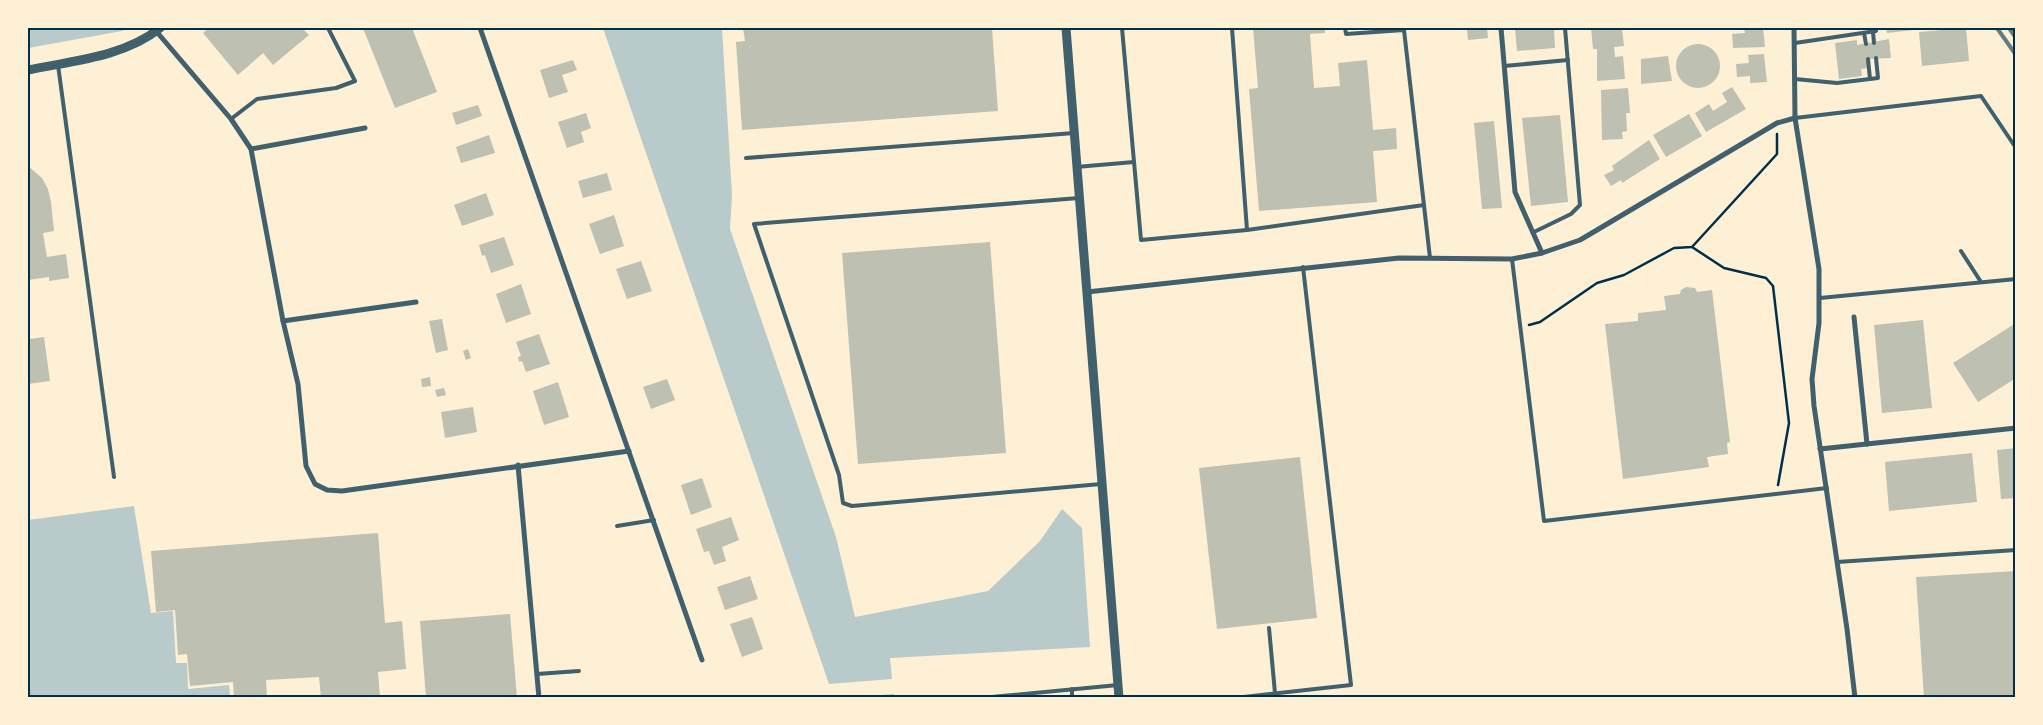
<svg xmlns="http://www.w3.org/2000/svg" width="2043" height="725" font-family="'Nunito Sans',sans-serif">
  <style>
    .green { fill: #b9caca }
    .building { fill: #bec0b2 }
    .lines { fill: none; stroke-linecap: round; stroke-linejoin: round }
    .path { stroke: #003049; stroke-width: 2.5 }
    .service { stroke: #3f606c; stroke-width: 4 }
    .minor { stroke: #3f606c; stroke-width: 5 }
    .tertiary { stroke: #3f606c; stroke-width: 9 }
    .rail { stroke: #657d81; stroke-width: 4 }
    .neatline { fill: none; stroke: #003049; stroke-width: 2 }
  </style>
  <rect width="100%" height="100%" fill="#fdf0d5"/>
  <g class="green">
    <path d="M28,28H127L122,31L28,48Z"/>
    <path d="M603,28H722L732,195L730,229L836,537L855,617L988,591L1040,541L1062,509L1082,528L1090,647L890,658L892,679L829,684Z"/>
    <path d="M134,506L151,613L173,611L176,663H187L188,689L229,685L230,697H28V520Z"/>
  </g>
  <g class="building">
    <path d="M209,28H302L309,35L273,65L263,53L238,75L203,33Z"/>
    <path d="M363,28H412L437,92L395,108Z"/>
    <path d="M743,28H992L998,111L742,130L736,42L745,41Z"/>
    <path d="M1253,28H1325V33L1310,34L1314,88L1340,86L1338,63L1367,60L1373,130L1396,128L1397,149L1373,151L1377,202L1259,211L1249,89L1258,88Z"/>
    <path d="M1467,28H1487L1488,38L1468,40Z"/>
    <path d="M1515,28H1554L1555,48L1517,51Z"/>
    <path d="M1591,28H1622L1624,46L1614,47L1615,57L1623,56L1625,79L1597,81V49H1593Z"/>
    <path d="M1744,28H1763L1765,47L1733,48L1732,34L1745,33Z"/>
    <path d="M1886,28H1923V29L1887,33Z"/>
    <path d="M1966,28L1969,61L1922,66L1919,32Z"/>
    <path d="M1889,39L1891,58L1867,59L1868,68L1861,69L1862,76L1839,79L1835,43L1857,40V45Z"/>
    <circle cx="1698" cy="66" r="22"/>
    <path d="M1764,54L1767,82L1750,83V76L1737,77L1736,64L1749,63L1748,55Z"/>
    <path d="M1668,56L1672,81L1641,84V59Z"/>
    <path d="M573,60L577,70L562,75L568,92L549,98L540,70Z"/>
    <path d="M1732,87L1746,109L1706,132L1695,113L1709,104L1713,111L1727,102L1722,93Z"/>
    <path d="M1628,88L1630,113H1626L1627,131L1622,132L1623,139L1602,140L1601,90Z"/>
    <path d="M478,105L482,116L456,125L452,113Z"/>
    <path d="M586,113L591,128L581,132L584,142L567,148L558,122Z"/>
    <path d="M1689,114L1702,136L1666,157L1653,135Z"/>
    <path d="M1560,115L1568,202L1531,206L1522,118Z"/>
    <path d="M1494,121L1502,208L1482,209L1474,123Z"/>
    <path d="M489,135L495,153L461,163L456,147Z"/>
    <path d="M1649,140L1660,159L1622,183L1621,180L1611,186L1604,175L1614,170L1612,166Z"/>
    <path d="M28,166L42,178L48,189L51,202L54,231L43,233L47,257L66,254L69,278L49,281V277L28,280Z"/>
    <path d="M607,173L612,190L583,198L578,181Z"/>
    <path d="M486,193L494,215L462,226L454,205Z"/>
    <path d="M614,215L624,246L600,254L589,224Z"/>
    <path d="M504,237L514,265L491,273L485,255L482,256L479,245Z"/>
    <path d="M990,242L1006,453L858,464L842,253Z"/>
    <path d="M641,261L652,291L627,299L616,269Z"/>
    <path d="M521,284L531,314L506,323L496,294Z"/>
    <path d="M1686,287L1695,288L1697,292L1712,290L1730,442L1727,443L1728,454L1707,457L1709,467L1623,479L1605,324L1638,321V313L1666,310L1664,296L1680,294L1681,290Z"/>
    <path d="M442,319L448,350L436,353L429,321Z"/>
    <path d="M1923,320L1932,408L1882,413L1874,325Z"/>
    <path d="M2016,323V378L1978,402L1953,363Z"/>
    <path d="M28,331L30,339L44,337L50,381L28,384Z"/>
    <path d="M539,334L550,364L526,372L522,361L519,362L518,357L521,356L516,342Z"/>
    <path d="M468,349L471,358L466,360L463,351Z"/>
    <path d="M430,377L431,386L422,387L421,379Z"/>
    <path d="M667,379L675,400L651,409L643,387Z"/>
    <path d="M558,382L569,417L544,425L533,391Z"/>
    <path d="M444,388L446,395L437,397L435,390Z"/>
    <path d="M473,407L477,432L445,438L441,412Z"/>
    <path d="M2016,448V498L2001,499L1997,450Z"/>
    <path d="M1972,453L1977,502L1889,511L1885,462Z"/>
    <path d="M1300,457L1317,618L1217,629L1199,468Z"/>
    <path d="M702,478L712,507L691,515L681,485Z"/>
    <path d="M731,517L739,540L722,547L726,561L714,565L709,551L704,552L696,529Z"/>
    <path d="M378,533L385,623L402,621L406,669L378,672L380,698H321L319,677L266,680L267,698H234L233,682L190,686L187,654L178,655L175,610L156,612L151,551Z"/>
    <path d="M2016,571V698H1924L1916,577Z"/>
    <path d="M750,576L758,599L725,610L717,587Z"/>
    <path d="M510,614L517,698H426L420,621Z"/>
    <path d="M752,617L763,649L742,657L730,624Z"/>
    <path d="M894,694L895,698H865V696Z"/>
  </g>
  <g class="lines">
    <g class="path">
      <path d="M1692,247L1724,268L1766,278L1773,286L1789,423L1778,485"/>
      <path d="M1529,325L1540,322L1597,283L1624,275L1674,248L1692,247L1777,154V134"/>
    </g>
    <g class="service">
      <path d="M1122,28L1141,240L1247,230L1424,205"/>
      <path d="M1232,28L1247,230"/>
      <path d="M1345,28L1346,34L1404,30L1430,258"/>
      <path d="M1873,32L1874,43"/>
      <path d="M1864,33L1866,44"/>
      <path d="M1795,43L1876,31V28"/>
      <path d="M1868,59L1870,79"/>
      <path d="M58,65L114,477"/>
      <path d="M1504,66L1568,60"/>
      <path d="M1795,79L1837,83L1878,78L1876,58"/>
      <path d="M1795,118L1981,96L2016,148"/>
      <path d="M231,119L257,99L336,88L355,81L328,28"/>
      <path d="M746,158L1074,133"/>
      <path d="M1076,167L1134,162"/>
      <path d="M1079,198L754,224L839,475L843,503L852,506L1101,484"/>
      <path d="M1534,232L1571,214L1580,205L1565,28"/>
      <path d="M1961,251L1981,282"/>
      <path d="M1512,259L1544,521L1827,488"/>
      <path d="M1820,298L2016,279"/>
      <path d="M617,526L654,520"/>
      <path d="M1837,562L2016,550"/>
      <path d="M1269,628L1275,693"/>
      <path d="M537,674L579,671"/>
      <path d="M1072,689V698"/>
      <path d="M981,698L1118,685"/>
      <path d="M1235,698L1351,685L1303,267"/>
    </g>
    <g class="minor">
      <path d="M480,28L702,660"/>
      <path d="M1501,28L1515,192L1542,253"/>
      <path d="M1794,28L1795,118L1819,269V323L1812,379L1814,406L1847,629L1855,698"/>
      <path d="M156,31L231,119L251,149L283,321L298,384L306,466L315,484L327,490L342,491L629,451"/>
      <path d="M251,149L365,128"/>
      <path d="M1087,292L1399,258L1512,259L1542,253L1580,240L1597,230L1777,123L1795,118"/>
      <path d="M1854,317L1867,444"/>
      <path d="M283,321L416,302"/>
      <path d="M1820,449L2016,428"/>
      <path d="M518,465L539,698"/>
    </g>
    <g class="tertiary">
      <path d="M1066,28L1119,698"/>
      <path d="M28,70C71,61 124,57 160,28"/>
    </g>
    <g class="rail">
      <path d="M1997,28L2016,55"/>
      <path d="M2009,28L2016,38"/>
    </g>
  </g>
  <rect width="2043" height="725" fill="none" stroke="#fdf0d5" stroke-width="58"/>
  <rect x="29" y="29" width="1985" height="667" class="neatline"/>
</svg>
